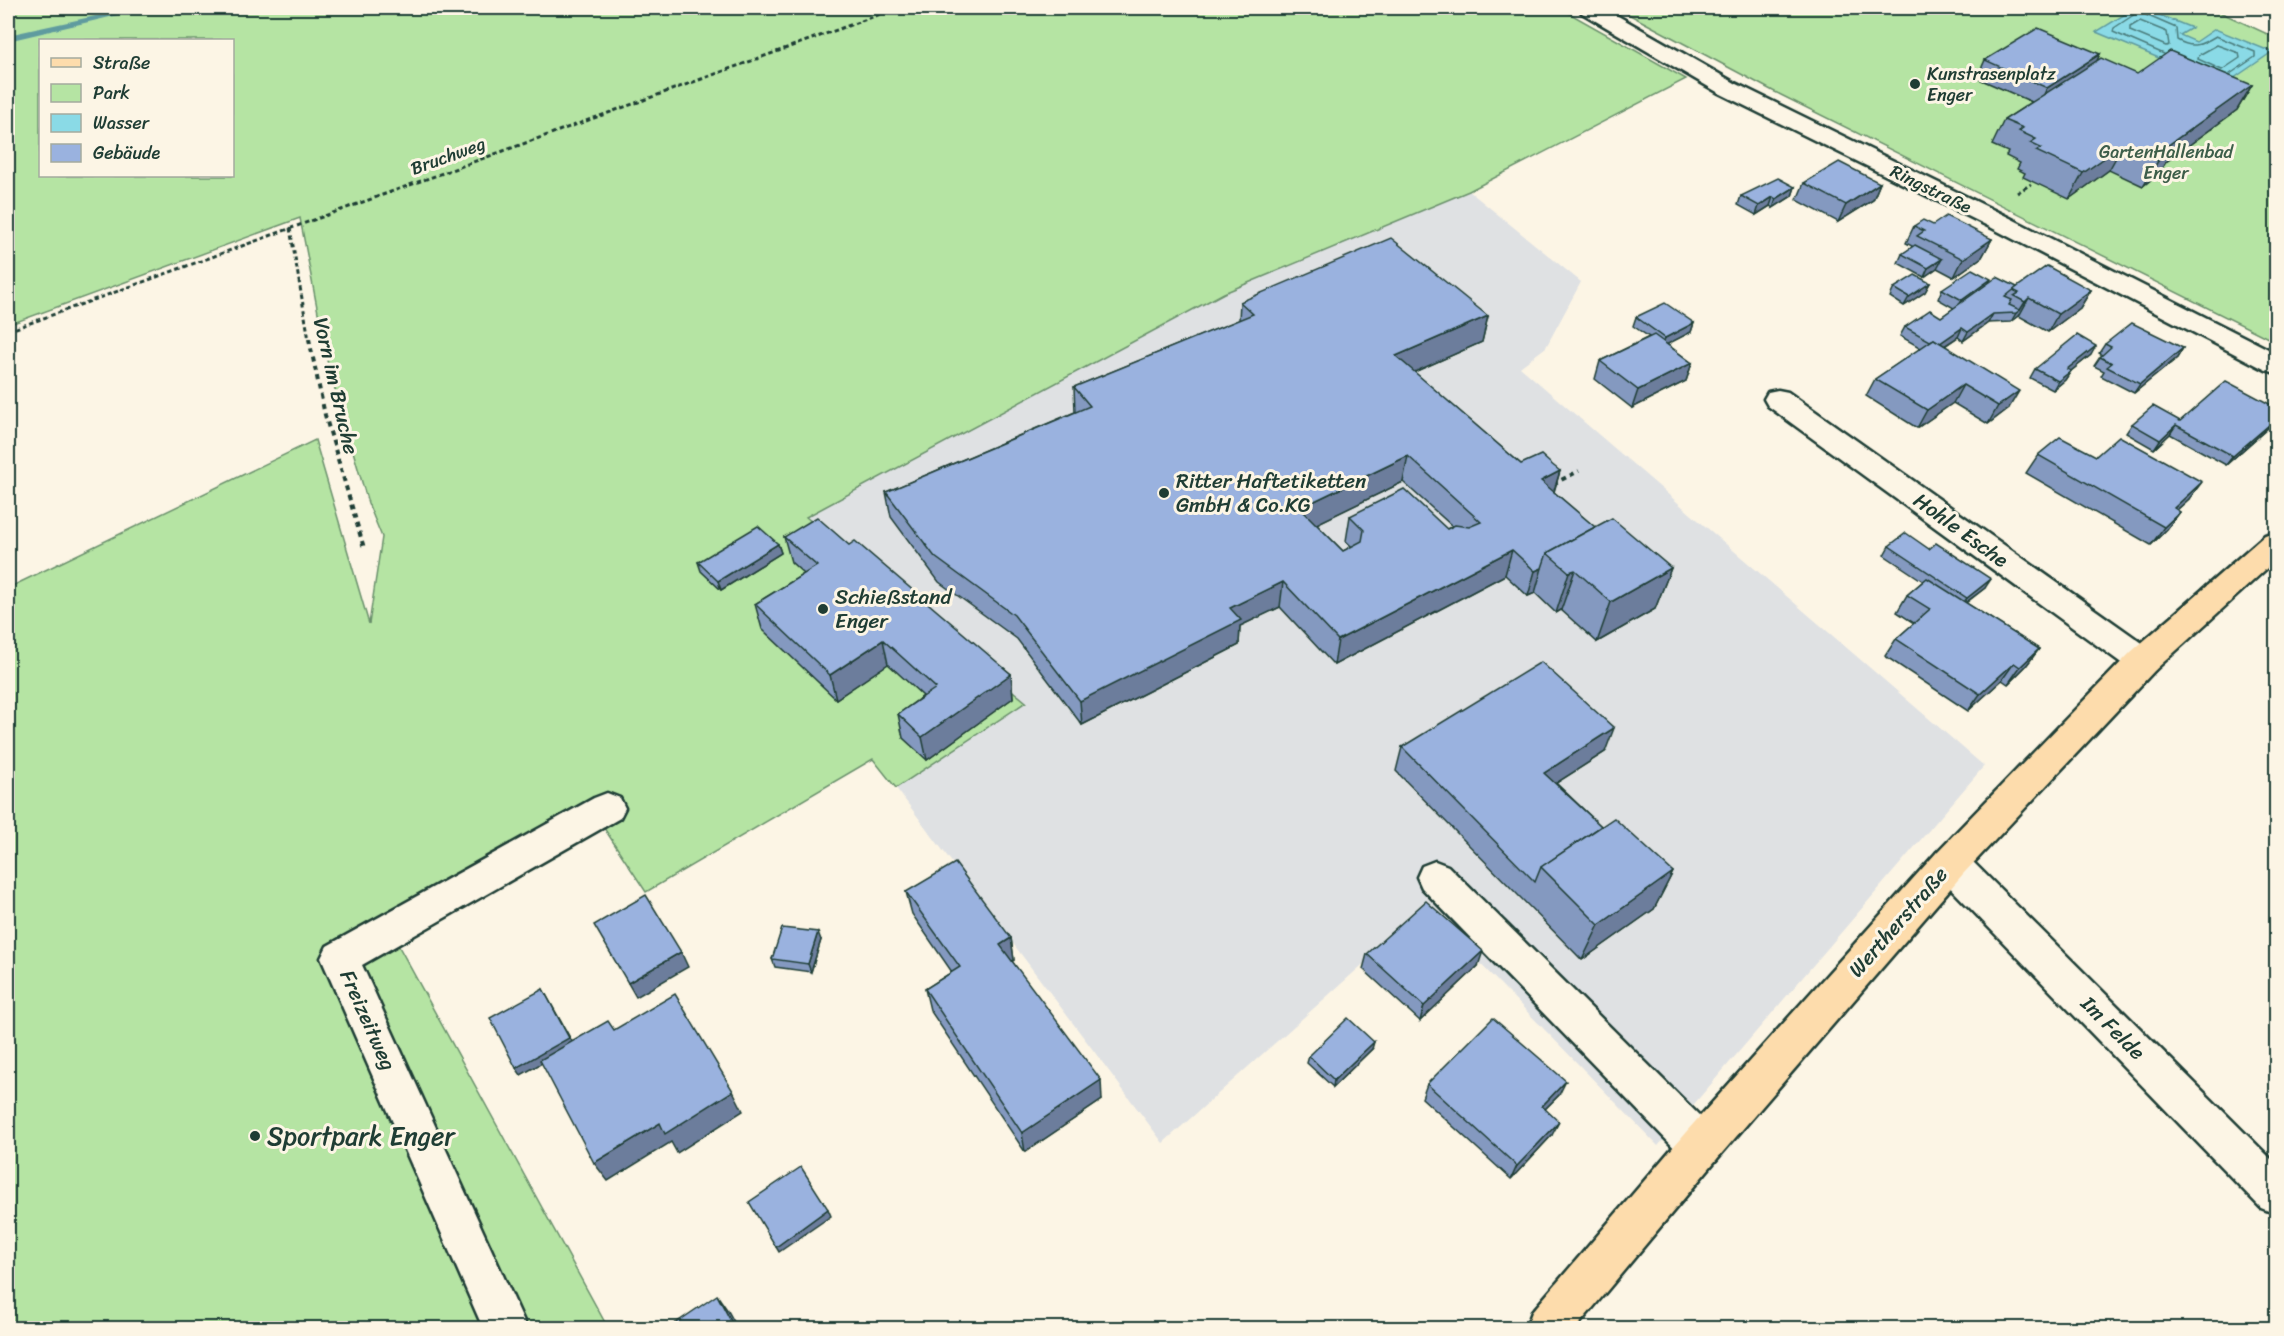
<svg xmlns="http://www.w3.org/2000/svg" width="2284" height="1336" font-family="Sriracha,sans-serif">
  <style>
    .built { fill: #dfe1e3 }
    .green { fill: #b5e4a3; stroke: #6a906c; stroke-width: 1.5; fill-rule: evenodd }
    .water { fill: #8adae6; stroke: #5f9b9f; stroke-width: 1.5 }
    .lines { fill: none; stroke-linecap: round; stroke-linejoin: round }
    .shore { stroke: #4a7c7b; stroke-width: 1.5 }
    .stream { fill: #5f9b9f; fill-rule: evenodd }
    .minor-casing { stroke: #1f3d34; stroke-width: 5 }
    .major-casing { stroke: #1f3d34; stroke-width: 5 }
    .path-far1 { stroke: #1f3d34; stroke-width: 3; stroke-dasharray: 4.5 3; stroke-linecap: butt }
    .path { stroke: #1f3d34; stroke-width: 4; stroke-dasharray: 5 4.5; stroke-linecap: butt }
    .minor { fill: #fcf5e5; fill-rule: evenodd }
    .major { fill: #fddcac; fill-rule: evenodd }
    .wall { fill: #8499c0; stroke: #1f3d34; stroke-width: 1.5; fill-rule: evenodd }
    .shaded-wall { fill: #6c7d9c; stroke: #1f3d34; stroke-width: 1.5 }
    .building { fill: #9ab2df; stroke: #1f3d34; stroke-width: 1.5; fill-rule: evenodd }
    .poi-dot { fill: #1f3d34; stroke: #fcf5e5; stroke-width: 2 }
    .labels { text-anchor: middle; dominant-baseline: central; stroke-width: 6; stroke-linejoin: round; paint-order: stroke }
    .far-poi-label { font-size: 18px; fill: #1f3d34; stroke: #fcf5e5; text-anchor: start }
    .far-park-label { font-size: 18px; fill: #3d5e4a; stroke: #fcf5e5 }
    .far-street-label { font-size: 18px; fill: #1f3d34; stroke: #fcf5e5 }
    .street-label { font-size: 21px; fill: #1f3d34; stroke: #fcf5e5 }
    .poi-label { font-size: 21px; fill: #1f3d34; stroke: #fcf5e5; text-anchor: start }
    .near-poi-label { font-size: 26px; fill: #1f3d34; stroke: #fcf5e5; text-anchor: start }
  </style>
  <rect width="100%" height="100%" fill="#fcf5e5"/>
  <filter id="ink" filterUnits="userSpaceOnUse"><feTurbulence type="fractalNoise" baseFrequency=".0167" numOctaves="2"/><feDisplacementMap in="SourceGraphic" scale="12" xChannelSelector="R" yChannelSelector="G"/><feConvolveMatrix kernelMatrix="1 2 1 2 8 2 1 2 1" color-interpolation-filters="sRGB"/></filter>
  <g filter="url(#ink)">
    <path class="built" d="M1469,191L1581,282L1546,347L1520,367L1984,766L1658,1146L1426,908L1163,1143L896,788L1026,702L806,517L1224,293Z"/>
    <g class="green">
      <path d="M8,8H1560L1686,79L1469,191L1224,293L806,517L1026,702L896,788L873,759L646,892L604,828L397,943L608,1328H8V588L315,440L369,624L382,537L368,503L328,365L300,218L8,325ZM40,40H232V176H40Z"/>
      <path d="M1617,8H2211L2276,38V342L1773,91Z"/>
    </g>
    <path class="water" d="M2135,8H2142L2192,28L2180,35L2196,42L2215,29L2272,52L2224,85L2096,32Z"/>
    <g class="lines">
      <g class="shore">
        <path d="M2137,8L2135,14L2114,28L2113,32L2164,54"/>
        <path d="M2142,8L2146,15L2176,28L2177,40C2193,49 2201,45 2216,36L2255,52V57L2230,74"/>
        <path d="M2140,21L2167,32L2169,45L2166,46L2130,31V27Z"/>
        <path d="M2217,45L2239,53L2240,58L2222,70L2198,59L2199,55Z"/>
      </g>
      <path class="stream" d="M132,8H148L8,41V35Z"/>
      <g class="minor-casing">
        <g id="minor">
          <path d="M1579,8H1604L1735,83L2010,218L2276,353V373L2266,370L1992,228L1719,93L1582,13Z"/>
          <path d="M1778,390L1788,392L2155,652L2159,661L2155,670L2143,674L2131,670L1768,406L1764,399L1768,392Z"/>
          <path d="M607,793L620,798L625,808L620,818L362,965L527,1328H483L321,958L327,946L594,798Z"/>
          <path d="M1950,847L1963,852L2276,1164V1214L2261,1208L1937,874L1932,863L1937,852Z"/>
          <path d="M1435,861L1448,866L1716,1132L1722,1146L1716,1160L1701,1166L1686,1160L1422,888L1417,877L1422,866Z"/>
        </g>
      </g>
      <g class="major-casing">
        <path id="major" d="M2276,532V560L2155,670L1963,874L1716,1160L1576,1328H1526L1532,1312L1686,1132L1937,852L2131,652L2265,535Z"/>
      </g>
      <g class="path-far1">
        <path d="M2017,193L2031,184"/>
        <path d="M290,228L309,340"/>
        <path d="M8,331L897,8"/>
      </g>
      <g class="path">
        <path d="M309,339L325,415L364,548"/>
        <path d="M1553,484L1579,471"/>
      </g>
      <use href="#minor" class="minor"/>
      <use href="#major" class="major"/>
    </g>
    <g class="wall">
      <path d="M2100,54L2097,60L2137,74L2252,85L2237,110L2166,162L2158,174L2143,186L2109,170L2069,199L2023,177L2025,173L2017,169L2020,163L2006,156L2008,152L1992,145L2004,120L2032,102L1977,78L1985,60Z"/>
      <path d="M1804,183H1880L1873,200L1838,222L1797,200Z"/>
      <path d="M1795,187L1792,196L1773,208L1770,206L1756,215L1738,205L1741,196Z"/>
      <path d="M1933,225L1992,239L1982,257L1954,277L1937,268L1924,277L1898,263L1902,254L1911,248L1912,246L1906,243L1914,226Z"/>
      <path d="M1930,283L1925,292L1904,306L1890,297L1894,288Z"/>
      <path d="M1989,283L2017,287L2091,290L2080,308L2048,332L2019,316L2011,322L1988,323L1963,341L1958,337L1945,346L2009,408L1988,424L1953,403L1917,428L1866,396L1875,379L1921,348L1900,336L1905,327L1941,317L1954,308L1938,299L1942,289Z"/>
      <path d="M1240,302L1488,316L1482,342L1414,372L1521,464L1560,471L1554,492L1595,527L1671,568L1655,609L1597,642L1561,610L1556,613L1535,593L1528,596L1505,575L1334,665L1280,607L1240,626L1239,645L1082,725L1017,639L939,582L891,517L886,492L1075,412L1074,387L1239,320ZM1403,482L1452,526L1447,529L1350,516L1346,541L1352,547L1343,551L1316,524Z"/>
      <path d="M1636,317L1694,323L1691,332L1667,344L1692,363L1686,381L1632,408L1595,379L1600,361L1649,337L1633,326Z"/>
      <path d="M2105,344L2183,348L2177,358L2134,393L2101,376L2104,371L2094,366L2100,357L2102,355L2099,353Z"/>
      <path d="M2091,355L2071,371L2065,380L2053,390L2030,378L2035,369Z"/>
      <path d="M2277,408V420L2226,465L2170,434L2154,449L2126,433L2132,424L2180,421Z"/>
      <path d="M2038,455L2096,456L2189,499L2177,510L2180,512L2167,529L2151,545L2026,473Z"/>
      <path d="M784,537L849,545L1011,674L1013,698L927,760L903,738L898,714L923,696L888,664L836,699L762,629L755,604L804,574L791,562Z"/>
      <path d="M778,544L781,553L721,590L701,571L698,562Z"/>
      <path d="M1889,546L1985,588L1966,603L2039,649L2026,666L2008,684L2002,680L1968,711L1885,656L1896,639L1914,623L1897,612L1907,595L1923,581L1884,555Z"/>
      <path d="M1402,747L1605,752L1556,783L1601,826L1673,872L1654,909L1582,960L1396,771Z"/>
      <path d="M906,892L1011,938L1014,960L1012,961L1102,1100L1025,1152L930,1010L925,989L952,972L912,914Z"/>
      <path d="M821,940L811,972L775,967L772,959Z"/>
      <path d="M1367,954L1478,966L1420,1021L1363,969Z"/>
      <path d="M1372,1049L1333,1087L1307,1063L1309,1056Z"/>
      <path d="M1427,1084L1559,1095L1545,1109L1552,1135L1511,1179L1422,1098Z"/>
    </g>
    <g class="shaded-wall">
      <path d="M2100,54L2092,71L2039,105L2047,88Z"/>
      <path d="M2252,85L2237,110L2166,162L2158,174L2143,186L2167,146Z"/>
      <path d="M2123,145L2109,170L2069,199L2083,173Z"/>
      <path d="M1880,183L1873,200L1838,222L1846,205Z"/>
      <path d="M1795,187L1792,196L1773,208L1776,199Z"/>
      <path d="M1773,197L1770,206L1756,215L1759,206Z"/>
      <path d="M1992,239L1982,257L1954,277L1963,259Z"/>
      <path d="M1942,259L1937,268L1924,277L1928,268Z"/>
      <path d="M1991,279L1986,288L1957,309L1962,300Z"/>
      <path d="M1930,283L1925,292L1904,306L1909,297Z"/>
      <path d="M2091,290L2080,308L2048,332L2058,314Z"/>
      <path d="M2029,298L2019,316L2011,322L2016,313L2020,310L2025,302Z"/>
      <path d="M1993,314L1988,323L1963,341L1968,332Z"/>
      <path d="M1488,316L1482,342L1392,382L1396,356Z"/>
      <path d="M1694,323L1691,332L1662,347L1665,338Z"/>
      <path d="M1962,328L1958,337L1932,354L1937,345Z"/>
      <path d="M2096,346L2091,355L2062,378L2067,369Z"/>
      <path d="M2183,348L2177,358L2134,393L2140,384Z"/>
      <path d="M1692,363L1686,381L1632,408L1638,390Z"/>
      <path d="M2071,371L2065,380L2053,390L2058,381Z"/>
      <path d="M1963,385L1953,403L1917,428L1927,410Z"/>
      <path d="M2019,391L2009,408L1988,424L1998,406Z"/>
      <path d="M2277,418V420L2226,465L2233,456Z"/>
      <path d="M2176,425L2170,434L2154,449L2160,440Z"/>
      <path d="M1408,456L1403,482L1298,533L1300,508Z"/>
      <path d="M1560,471L1552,497L1541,481Z"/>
      <path d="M2202,482L2189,499L2160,525L2174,508Z"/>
      <path d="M2180,512L2167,529L2151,545L2164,527Z"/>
      <path d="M778,544L781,553L721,590L718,581Z"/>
      <path d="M1512,550L1505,575L1334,665L1338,640Z"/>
      <path d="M1542,568L1535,593L1528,596L1535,571Z"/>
      <path d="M1671,568L1655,609L1597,642L1611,602Z"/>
      <path d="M1575,570L1561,610L1556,613L1569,572Z"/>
      <path d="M1991,579L1985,588L1961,606L1967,598Z"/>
      <path d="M1283,582L1280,607L1240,626L1239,645L1082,725L1080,701L1230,608Z"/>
      <path d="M883,640L888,664L836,699L830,675Z"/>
      <path d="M2039,649L2026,666L2008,684L2020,667Z"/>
      <path d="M2014,663L2002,680L1968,711L1980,694Z"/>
      <path d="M1011,674L1013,698L927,760L922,737Z"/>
      <path d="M1614,728L1605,752L1536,796L1544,773Z"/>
      <path d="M1673,872L1654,909L1582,960L1599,925Z"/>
      <path d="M818,932L821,940L811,972L808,964Z"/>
      <path d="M1011,938L1014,960L1004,966L1000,945Z"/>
      <path d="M1483,951L1478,966L1420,1021L1424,1006Z"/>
      <path d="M681,952L688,967L636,997L628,983Z"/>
      <path d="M543,989L574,1045L521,1075L516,1068Z"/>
      <path d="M1374,1042L1372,1049L1333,1087L1334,1080Z"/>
      <path d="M1101,1080L1102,1100L1025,1152L1022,1133Z"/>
      <path d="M1566,1081L1559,1095L1535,1119L1542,1106Z"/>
      <path d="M733,1091L743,1111L677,1153L671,1142L608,1181L594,1163L660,1123Z"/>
      <path d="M1559,1122L1552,1135L1511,1179L1517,1166Z"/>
      <path d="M828,1209L831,1216L779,1252L776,1247Z"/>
      <path d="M717,1295L728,1311L738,1329H735Z"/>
    </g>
    <g class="building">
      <path d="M2038,28L2100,54L2047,88L1985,60Z"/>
      <path d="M2170,51L2252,85L2167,146L2173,149L2158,161L2123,145L2083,173L2036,151L2041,148L2030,143L2036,139L2019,131L2023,128L2004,120L2101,58L2137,74Z"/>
      <path d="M1839,162L1880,183L1846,205L1804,183Z"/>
      <path d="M1778,178L1795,187L1776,199L1773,197L1759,206L1741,196Z"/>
      <path d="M1946,216L1992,239L1963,259L1917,236L1924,231L1914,226L1923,220L1933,225Z"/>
      <path d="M1391,238L1488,316L1396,356L1521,464L1541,455L1550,463L1560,471L1541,481L1595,527L1547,553L1542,568L1535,571L1512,550L1338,640L1283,582L1230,608L1241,620L1080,701L1014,615L935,557L886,492L1090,406L1074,387L1253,314L1240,302ZM1408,456L1481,522L1469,527L1455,525L1447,529L1404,489L1350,516L1364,530L1362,541L1343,551L1300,508Z"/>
      <path d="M1915,245L1942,259L1928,268L1902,254Z"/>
      <path d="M2047,266L2091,290L2058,314L2029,298L2025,302L2014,296L2019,293L2013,290Z"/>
      <path d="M1972,269L1991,279L1962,300L1942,289Z"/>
      <path d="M1915,275L1930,283L1909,297L1894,288Z"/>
      <path d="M1997,277L2017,287L2005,297L2012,300L2009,305L2020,310L2016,313L1993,314L1968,332L1962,328L1940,343L1934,339L1930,341L1905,327L1930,310L1941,317Z"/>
      <path d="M1665,303L1694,323L1665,338L1636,317Z"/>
      <path d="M2132,323L2183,348L2140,384L2107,367L2112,363L2100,357L2111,347L2105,344Z"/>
      <path d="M1654,335L1692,363L1638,390L1600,361Z"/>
      <path d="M2077,335L2096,346L2067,369L2071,371L2058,381L2035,369Z"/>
      <path d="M1934,339L2019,391L1998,406L1963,385L1927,410L1875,379Z"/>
      <path d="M2226,381L2277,408V418L2233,456L2176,425L2160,440L2132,424L2153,406L2180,421Z"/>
      <path d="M2119,436L2202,482L2174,508L2180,512L2164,527L2038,455L2060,437L2096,456Z"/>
      <path d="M817,517L849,545L855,541L1011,674L922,737L898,714L936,688L883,640L830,675L755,604L817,566L784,537Z"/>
      <path d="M1612,518L1671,568L1611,602L1575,570L1569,572L1547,553Z"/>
      <path d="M758,526L778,544L718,581L698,562Z"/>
      <path d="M1906,533L1929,549L1936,543L1991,579L1967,598L1889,546Z"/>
      <path d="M1927,578L2039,649L2020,667L2014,663L1980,694L1896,639L1930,609L1907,595Z"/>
      <path d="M1541,662L1614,728L1544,773L1601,826L1541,867L1535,882L1402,747Z"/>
      <path d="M1614,818L1673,872L1599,925L1541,867Z"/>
      <path d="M955,863L1011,938L1000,945L1101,1080L1022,1133L925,989L960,967L906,892Z"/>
      <path d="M646,895L681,952L628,983L594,925Z"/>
      <path d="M1426,901L1483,951L1424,1006L1367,954Z"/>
      <path d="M782,928L818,932L808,964L772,959Z"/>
      <path d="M543,989L569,1038L516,1068L490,1018Z"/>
      <path d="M675,994L733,1091L665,1134L660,1123L594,1163L540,1060L608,1021L614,1030Z"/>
      <path d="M1348,1018L1374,1042L1334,1080L1309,1056Z"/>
      <path d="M1493,1018L1566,1081L1542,1106L1559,1122L1517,1166L1427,1084Z"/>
      <path d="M801,1167L828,1209L776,1247L749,1202Z"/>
      <path d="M717,1295L735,1329H667Z"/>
    </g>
  </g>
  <g class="poi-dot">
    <circle cx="1915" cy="84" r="6"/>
    <circle cx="1164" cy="493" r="6"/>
    <circle cx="823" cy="609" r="6"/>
    <circle cx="255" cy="1136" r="6"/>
  </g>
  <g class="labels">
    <g class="far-poi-label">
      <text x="1927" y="74">Kunstrasenplatz<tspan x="1927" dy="21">Enger</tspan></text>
    </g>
    <g class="far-park-label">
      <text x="2166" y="152">GartenHallenbad<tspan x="2166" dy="21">Enger</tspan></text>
    </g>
    <g class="far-street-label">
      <text transform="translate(448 156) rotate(-20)">Bruchweg</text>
      <text transform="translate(1931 189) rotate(26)">Ringstraße</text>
    </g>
    <g class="street-label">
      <text transform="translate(336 386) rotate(77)">Vorn im Bruche</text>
      <text transform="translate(1961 530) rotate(36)">Hohle Esche</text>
      <text transform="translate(1898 922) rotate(-49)">Wertherstraße</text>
      <text transform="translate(368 1020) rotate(66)">Freizeitweg</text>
      <text transform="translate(2113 1028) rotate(45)">Im Felde</text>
    </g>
    <g class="poi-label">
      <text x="1176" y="481">Ritter Haftetiketten<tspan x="1176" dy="24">GmbH &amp; Co.KG</tspan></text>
      <text x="835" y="597">Schießstand<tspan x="835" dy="24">Enger</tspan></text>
    </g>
    <g class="near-poi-label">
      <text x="267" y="1136">Sportpark Enger</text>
    </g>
  </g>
  <rect width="2284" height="1336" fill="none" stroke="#fcf5e5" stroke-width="30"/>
  <rect x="15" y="15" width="2254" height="1306" fill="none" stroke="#1f3d34" stroke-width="2" filter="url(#ink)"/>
  <rect x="39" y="39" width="195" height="138" fill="#fcf5e5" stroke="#a4ab9e" stroke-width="1.5"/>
  <rect x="51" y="58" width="30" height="9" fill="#fddcac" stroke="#a4ab9e" stroke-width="1.5"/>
  <text x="93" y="69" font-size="18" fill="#1f3d34">Straße</text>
  <rect x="51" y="84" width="30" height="18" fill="#b5e4a3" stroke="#a4ab9e" stroke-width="1.5"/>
  <text x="93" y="99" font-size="18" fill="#1f3d34">Park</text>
  <rect x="51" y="114" width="30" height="18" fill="#8adae6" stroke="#a4ab9e" stroke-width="1.5"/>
  <text x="93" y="129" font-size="18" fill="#1f3d34">Wasser</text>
  <rect x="51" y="144" width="30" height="18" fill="#9ab2df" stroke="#a4ab9e" stroke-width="1.5"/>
  <text x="93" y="159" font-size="18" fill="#1f3d34">Gebäude</text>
</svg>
